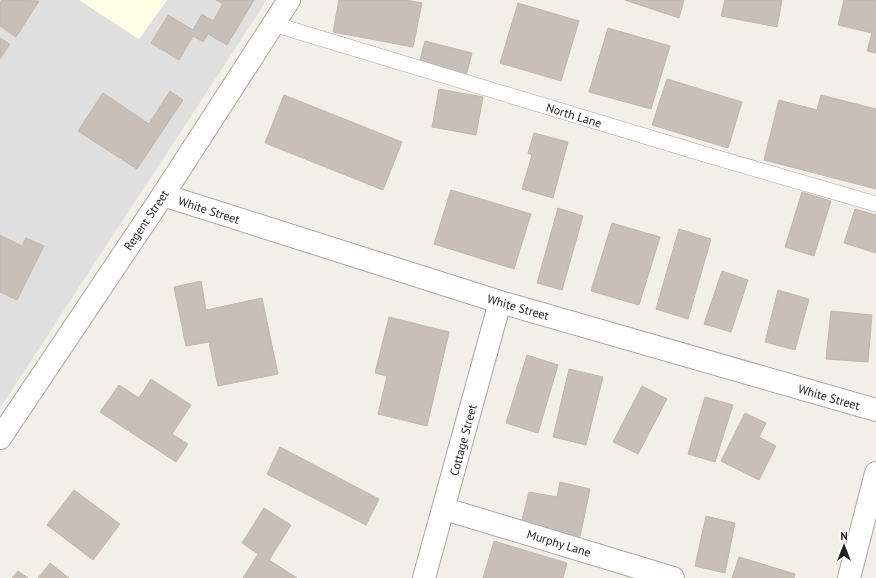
<svg xmlns="http://www.w3.org/2000/svg" width="876" height="578" font-family="'PT Sans',sans-serif">
  <style>
    .residential { fill: #e0dfdf }
    .education { fill: #ffffe5 }
    .building { fill: #c7bfb8; stroke: #c4b6ab }
    .lines { fill: none; stroke-linecap: round; stroke-linejoin: round }
    .lane-casing { stroke: #a9a9a9; stroke-width: 16 }
    .street-casing { stroke: #a9a9a9; stroke-width: 24 }
    .lane { stroke: #fff; stroke-width: 15 }
    .street { stroke: #fff; stroke-width: 22 }
    .labels { text-anchor: middle; dominant-baseline: central; stroke-width: 3; stroke-linejoin: round; paint-order: stroke }
    .street-label { font-size: 12px; fill: #222; stroke: #fff }
  </style>
  <rect width="100%" height="100%" fill="#f2efe9"/>
  <path class="residential" d="M0,0H79L139,39L167,0H267L0,408Z"/>
  <path class="education" d="M79,0H167L139,39Z"/>
  <g class="building">
    <path d="M2,0L39,1L16,37L0,26V3Z"/>
    <path d="M216,0H254L227,45L208,34L203,42L193,36L179,60L151,43L168,15L193,30L202,14L213,21L223,4Z"/>
    <path d="M339,0H406L422,3L413,47L333,32Z"/>
    <path d="M625,0H684L679,18Z"/>
    <path d="M725,0H782L777,27L721,16Z"/>
    <path d="M844,0H876V53L867,51L872,33L838,25Z"/>
    <path d="M518,3L579,21L561,81L500,63Z"/>
    <path d="M608,28L670,46L651,109L589,92Z"/>
    <path d="M0,38L10,44L0,59Z"/>
    <path d="M425,41L472,53L466,76L419,64Z"/>
    <path d="M667,79L742,102L728,148L652,125Z"/>
    <path d="M439,89L483,97L476,135L432,127Z"/>
    <path d="M170,91L183,100L137,169L78,131L103,93L149,124Z"/>
    <path d="M284,95L402,142L383,190L265,143Z"/>
    <path d="M821,95L876,109V189L764,160L779,100L817,110Z"/>
    <path d="M534,133L568,142L553,198L522,189L532,155L528,153Z"/>
    <path d="M451,190L531,214L514,269L434,244Z"/>
    <path d="M802,192L831,201L814,256L785,247Z"/>
    <path d="M558,208L583,216L562,290L537,283Z"/>
    <path d="M855,209L876,215V253L844,243Z"/>
    <path d="M612,223L660,237L639,305L591,291Z"/>
    <path d="M679,229L711,239L688,319L656,309Z"/>
    <path d="M0,235L22,246L26,238L44,246L17,300L0,292Z"/>
    <path d="M722,271L748,280L731,332L704,324Z"/>
    <path d="M201,281L206,310L262,298L278,374L218,386L209,342L186,346L174,287Z"/>
    <path d="M778,290L809,299L795,350L765,342Z"/>
    <path d="M831,311L872,315L868,362L826,359Z"/>
    <path d="M389,317L449,332L427,426L378,414L387,376L375,373Z"/>
    <path d="M527,355L558,365L538,433L506,423Z"/>
    <path d="M569,369L603,377L586,445L553,437Z"/>
    <path d="M151,379L191,405L172,434L188,444L176,462L100,412L119,385L139,398Z"/>
    <path d="M642,386L667,399L638,454L613,442Z"/>
    <path d="M705,397L733,405L715,462L688,454Z"/>
    <path d="M745,413L766,423L759,437L776,446L759,480L721,461Z"/>
    <path d="M280,447L379,499L366,525L267,474Z"/>
    <path d="M560,482L590,489L580,537L521,524L529,492L557,497Z"/>
    <path d="M74,490L120,524L93,560L47,525Z"/>
    <path d="M264,508L291,525L269,560L297,578H243L258,554L242,543Z"/>
    <path d="M706,516L735,523L725,573L695,566Z"/>
    <path d="M494,541L567,563L563,578H483Z"/>
    <path d="M739,557L795,574L794,578H732Z"/>
    <path d="M50,563L69,578H38Z"/>
    <path d="M18,571L28,578H12Z"/>
  </g>
  <g class="lines">
    <g class="lane-casing">
      <path id="lane" d="M273,24L704,154L876,204"/>
    </g>
    <g class="street-casing">
      <g id="street">
        <path d="M163,195L500,302L876,410"/>
        <path d="M0,438L163,195L289,0"/>
        <path d="M445,509L673,578"/>
        <path d="M424,578L500,302"/>
        <path d="M849,578L876,473"/>
      </g>
    </g>
    <use href="#lane" class="lane"/>
    <use href="#street" class="street"/>
  </g>
  <g class="labels">
    <g class="street-label">
      <text transform="translate(574 115) rotate(17)">North Lane</text>
      <text transform="translate(209 210) rotate(18)">White Street</text>
      <text transform="translate(146 220) rotate(-56)">Regent Street</text>
      <text transform="translate(518 307) rotate(16)">White Street</text>
      <text transform="translate(829 397) rotate(16)">White Street</text>
      <text transform="translate(463 440) rotate(-75)">Cottage Street</text>
      <text transform="translate(559 543) rotate(17)">Murphy Lane</text>
    </g>
  </g>
  <g transform="translate(844 546)" stroke="#ffffff" stroke-width="3" paint-order="stroke">
  <path d="M0-3L7 15L0 10L-7 15Z" fill="#222222"/>
  <text y="-6" font-size="11" font-weight="bold" text-anchor="middle" fill="#222222">N</text>
  </g>
</svg>
